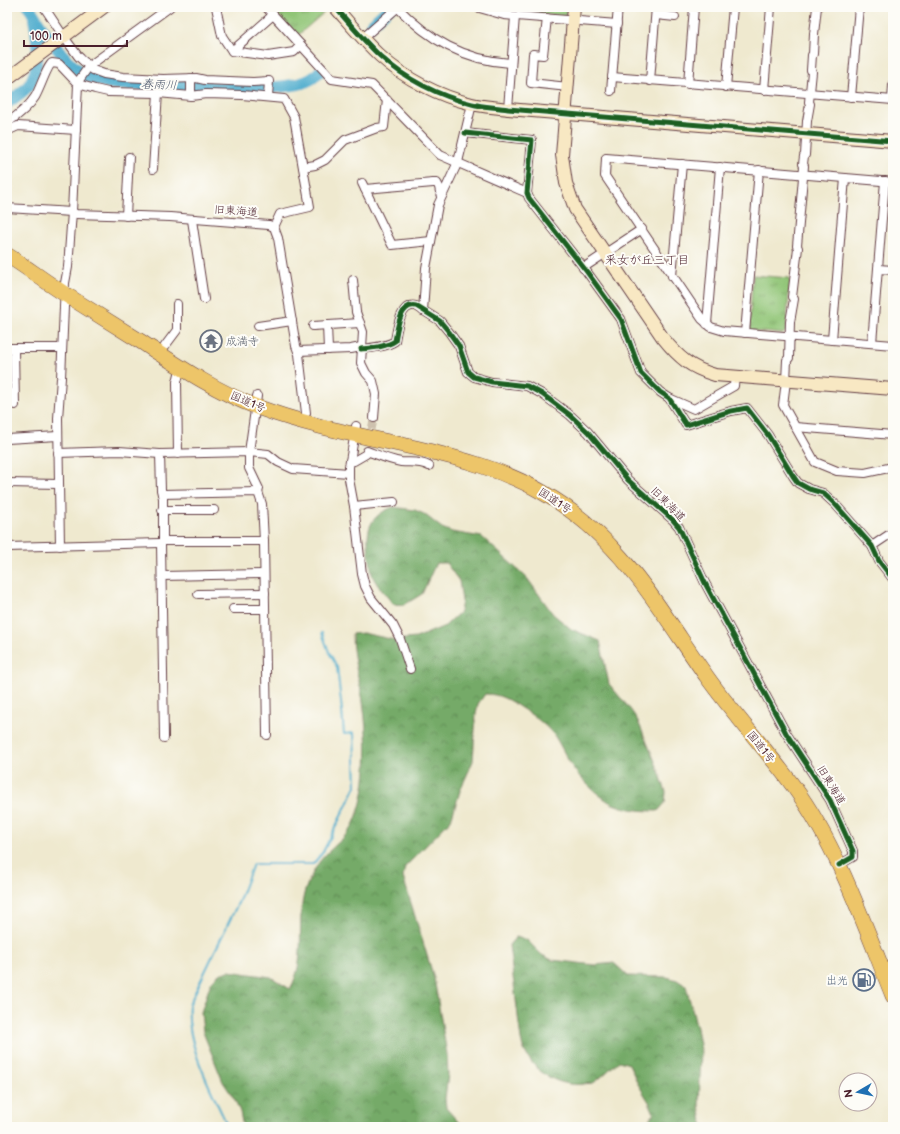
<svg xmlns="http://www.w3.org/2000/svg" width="900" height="1134" font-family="'Balsamiq Sans','Klee One',sans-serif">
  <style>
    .grass { fill: url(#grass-tufts); stroke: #6d7250 }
    .forest { fill: url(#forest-crowns); stroke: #5f6449 }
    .water { fill: url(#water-rules); stroke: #4c667c }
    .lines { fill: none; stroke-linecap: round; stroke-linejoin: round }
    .stream { stroke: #4eaccd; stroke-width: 2 }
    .river { stroke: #4eaccd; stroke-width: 12 }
    .street-tunnel { stroke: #cec1ae; stroke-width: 8; stroke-dasharray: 8 4; stroke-linecap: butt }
    .street-casing { stroke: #633d44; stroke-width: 10 }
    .secondary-casing { stroke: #633d44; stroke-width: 14 }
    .highway-casing { stroke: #633d44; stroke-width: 16 }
    .street { stroke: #fff; stroke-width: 8 }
    .secondary { stroke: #f8e8c3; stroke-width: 12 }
    .highway { stroke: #edc569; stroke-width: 15 }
    .cycleway-casing { stroke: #fdfcf7; stroke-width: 8 }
    .cycleway { stroke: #1b5e20; stroke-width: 5 }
    .labels { text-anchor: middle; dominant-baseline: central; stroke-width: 4; stroke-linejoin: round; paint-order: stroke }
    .street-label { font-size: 11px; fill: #4a1f2b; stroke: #fdfcf7 }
    .worship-label { font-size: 11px; fill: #5b616d; stroke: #fdfcf7; text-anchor: start }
    .service-label { font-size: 11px; fill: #4e5e75; stroke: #fdfcf7; text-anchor: end }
    .water-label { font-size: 12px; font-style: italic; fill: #4c576c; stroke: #fdfcf7 }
    .neighbourhood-label { font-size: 12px; fill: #4a1f2b; stroke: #fdfcf7 }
  </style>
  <defs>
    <pattern id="grass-tufts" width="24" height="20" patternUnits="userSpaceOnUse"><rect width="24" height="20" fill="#90c576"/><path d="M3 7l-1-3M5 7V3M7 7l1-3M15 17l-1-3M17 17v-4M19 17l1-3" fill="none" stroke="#789f61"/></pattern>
    <pattern id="forest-crowns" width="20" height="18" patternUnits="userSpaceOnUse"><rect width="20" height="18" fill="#74aa67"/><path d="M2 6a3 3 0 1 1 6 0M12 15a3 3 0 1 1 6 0" fill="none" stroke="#618a55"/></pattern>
    <pattern id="water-rules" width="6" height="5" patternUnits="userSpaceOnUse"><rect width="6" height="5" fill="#4eaccd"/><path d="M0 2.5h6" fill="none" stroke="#438ba7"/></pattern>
  </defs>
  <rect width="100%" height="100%" fill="#fdfcf7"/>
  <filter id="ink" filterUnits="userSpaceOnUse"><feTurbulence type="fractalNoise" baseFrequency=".025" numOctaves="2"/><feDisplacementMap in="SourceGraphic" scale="8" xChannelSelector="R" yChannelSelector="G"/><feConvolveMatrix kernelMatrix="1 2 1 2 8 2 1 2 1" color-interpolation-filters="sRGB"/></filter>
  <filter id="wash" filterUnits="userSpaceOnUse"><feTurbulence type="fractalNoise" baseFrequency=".012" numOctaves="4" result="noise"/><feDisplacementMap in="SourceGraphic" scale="16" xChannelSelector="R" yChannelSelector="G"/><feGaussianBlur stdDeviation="0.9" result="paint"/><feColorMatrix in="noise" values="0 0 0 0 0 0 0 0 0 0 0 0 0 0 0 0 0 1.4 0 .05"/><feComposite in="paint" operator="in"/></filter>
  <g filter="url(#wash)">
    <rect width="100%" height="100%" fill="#efe9cf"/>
    <g class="grass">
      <path d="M271,7H324L327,10L297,36Z"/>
      <path d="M518,7H567L566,15L565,16L518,13Z"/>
      <path d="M753,275L790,278L786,331L783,334L751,331L749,328Z"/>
    </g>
    <g class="forest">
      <path d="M393,507L415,510L424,514L442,528L452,532L482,537L527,578L553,614L571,629L600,641L609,684L630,709L637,719L659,771L666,792L665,803L658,811C643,811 628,810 613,804C599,797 579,778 571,765C565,755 560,744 554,735C544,723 534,716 521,708C509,700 500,694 485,694L478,704L476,714L473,761L460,791L451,820L405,867L403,877L434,978L447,1054L448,1075L445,1098L446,1108L463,1127H243L240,1112L235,1100L223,1082L203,1032L201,1012L211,982L219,974L229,971L271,977L290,989C307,960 296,925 304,894C306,885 315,868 320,861C330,848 347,838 354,823C369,790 368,744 364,709C361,684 352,659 352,634L363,633L395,640L416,638L445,626L460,612L462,601L459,581L446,563H436L422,594L404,605L393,604C387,596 379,588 374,579C371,574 371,566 370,561C366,534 365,518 393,507Z"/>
      <path d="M516,937L527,940L542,955L552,960L595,965L614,963L628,976L667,977L677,980L686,986L697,1028L701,1050L699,1106L703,1127H644L654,1113L649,1102L638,1084L629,1064L619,1061C613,1066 599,1080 593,1083C590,1084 586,1083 584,1084C556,1088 527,1068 521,1040L509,945Z"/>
    </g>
    <path class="water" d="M486,7H516L515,12Z"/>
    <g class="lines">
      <path class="stream" d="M228,1127C212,1091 185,1044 189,1005L239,901L253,864H313L323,852L356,786L354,733L344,734L342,711L337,667L329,652L322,633"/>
      <g class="river">
        <path d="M29,7C41,28 66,65 87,76C114,89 148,84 177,85C217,86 259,92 298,84C307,82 314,79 319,72"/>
        <path d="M371,25L390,7"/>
        <path d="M7,103C14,98 24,92 29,85C41,67 38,39 34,19"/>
      </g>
    </g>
  </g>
  <g filter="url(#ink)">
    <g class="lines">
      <path class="street-tunnel" d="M369,441L374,418"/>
      <g class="street-casing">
        <g id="street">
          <path d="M44,7L64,37L78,56L93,70L104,74L123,77L163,79L196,78L205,80L253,82L269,81L268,97"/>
          <path d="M216,7L222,36L232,51L268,56L294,52L301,45"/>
          <path d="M266,7L332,79L372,85L440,155L527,193"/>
          <path d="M397,7C429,40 464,60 510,63"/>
          <path d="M476,7L504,15L617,24"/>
          <path d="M817,7L814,34L813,54L812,55L811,70L812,72L809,102L810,104L807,121L805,155L804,156L803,164L804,166L797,246L798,248L792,297L794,299L790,322L789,358L787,360L786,381L783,405L815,462L837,471L865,473L893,467"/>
          <path d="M656,15L675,17"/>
          <path d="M547,18L543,55L533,54L531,83L568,87"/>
          <path d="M363,38L398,7"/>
          <path d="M232,51L273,15"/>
          <path d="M612,77L893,100"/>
          <path d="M650,81L656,7"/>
          <path d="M688,84L694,7"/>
          <path d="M726,87L733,7"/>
          <path d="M764,90L771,7"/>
          <path d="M611,91L618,7"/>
          <path d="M191,96V78"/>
          <path d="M851,97L859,7"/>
          <path d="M892,100L893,85"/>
          <path d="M508,109L515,16"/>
          <path d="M7,123C17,116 28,108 35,97C40,89 47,66 52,63L59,64L78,84L95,89L108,92L158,93L191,96L206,94L242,95L284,99L294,117L310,207L280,214L274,227"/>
          <path d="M7,131L18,126L76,130"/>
          <path d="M465,133L532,140L527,193L529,198L587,272L621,319L641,373L660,392L669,398L686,425L731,411L747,408L768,435L793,476L798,483L809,489L823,493L835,504L872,546L879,561L893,579"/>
          <path d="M303,167L315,165L325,160L345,140L377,128L384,127L387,100"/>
          <path d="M153,169L158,93"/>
          <path d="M893,182L606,158L605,176L702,319L711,327L724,331L893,345"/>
          <path d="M362,183L392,245L431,241"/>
          <path d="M365,189L433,183H437L439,187L441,197"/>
          <path d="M7,208L72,212L76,214L170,217L269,225L274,227L278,238L296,346L299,354L306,413"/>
          <path d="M126,216L129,157"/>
          <path d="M192,220L204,299"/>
          <path d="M583,268L642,229"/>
          <path d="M878,269L893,270"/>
          <path d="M672,276L682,164"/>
          <path d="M353,280L356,312L363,332L361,363L366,373L373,381L376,394L374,418"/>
          <path d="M423,311L426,268L438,205L458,162L472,104"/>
          <path d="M707,324L720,167"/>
          <path d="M327,325L328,350"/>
          <path d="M258,326L292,321"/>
          <path d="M313,326L360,323"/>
          <path d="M745,333L759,170"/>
          <path d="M832,340L845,178"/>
          <path d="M872,343L885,181"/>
          <path d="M165,346L177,330V304"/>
          <path d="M7,348H62"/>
          <path d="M14,348L15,405"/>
          <path d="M361,349C372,348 386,347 395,341C397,330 400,302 416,306L440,321L449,332L459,346L468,372L474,377L492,382L527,386L542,394L570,415L588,432L628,480L673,520L679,527L705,583L786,733L830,800L853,851V857L839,865"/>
          <path d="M298,351L351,349L361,347"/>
          <path d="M257,396L249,452V468L259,489L258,492"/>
          <path d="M669,398L694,409L734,386L735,376"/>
          <path d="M356,426L349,467V479L354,506L362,574L365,586L371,598L393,625L400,639L410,669"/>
          <path d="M795,427L893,435"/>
          <path d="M7,439L58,436"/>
          <path d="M58,453L119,451L160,454"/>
          <path d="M178,454L177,382L179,374L182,368"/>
          <path d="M350,461H354L366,454L367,451C378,455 389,460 401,462C411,463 419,461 429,466"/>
          <path d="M7,483L59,484"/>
          <path d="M162,494L258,492L262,504L264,541L267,735"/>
          <path d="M354,506L394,502"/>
          <path d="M162,510H214"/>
          <path d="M163,541H264"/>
          <path d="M60,546L58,418L61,378L65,283L68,267L72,212L78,84L80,79L89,66L170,7"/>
          <path d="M872,546L893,532"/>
          <path d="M7,547L161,543"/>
          <path d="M162,576L264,574"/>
          <path d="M198,594L265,593"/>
          <path d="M233,609H265"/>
          <path d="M164,738L161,543L163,541V498L161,490L160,454L249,452L268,454L278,462L293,469L349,473"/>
        </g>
      </g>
      <g class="secondary-casing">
        <g id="secondary">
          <path d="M335,7C350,24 364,41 380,56C405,79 439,96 472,104C483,107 496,107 508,109L893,141"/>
          <path d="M574,7L562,155L566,183L575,209L663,338C679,358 691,368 715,375L893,389"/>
          <path d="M7,79L104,7"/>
        </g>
      </g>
      <g class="highway-casing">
        <path id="highway" d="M7,255C28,268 47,283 68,296C92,311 116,326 140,341C177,365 215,391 257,407C308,426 363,436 416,448C459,458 504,470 542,492C620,536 657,606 707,677C734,715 766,749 794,787C838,847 865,927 893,996"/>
      </g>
      <use href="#street" class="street"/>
      <use href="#secondary" class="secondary"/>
      <use href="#highway" class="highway"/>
      <g class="cycleway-casing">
        <g id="cycleway">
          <path d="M335,7C350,24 364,41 380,56C405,79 439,96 472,104C483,107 496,107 508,109L893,141"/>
          <path d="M465,133L532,140L527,193L529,198L587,272L621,319L641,373L660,392L669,398L686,425L731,411L747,408L768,435L793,476L798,483L809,489L823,493L835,504L872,546L879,561L893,579"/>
          <path d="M361,349C372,348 386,347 395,341C397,330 400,302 416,306L440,321L449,332L459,346L468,372L474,377L492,382L527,386L542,394L570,415L588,432L628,480L673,520L679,527L705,583L786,733L830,800L853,851V857L839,865"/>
        </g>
      </g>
      <use href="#cycleway" class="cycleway"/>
    </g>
  </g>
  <defs>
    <g id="temple-ring" transform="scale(1.15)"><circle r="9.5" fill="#fdfcf7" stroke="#6b7280" stroke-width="1.5"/><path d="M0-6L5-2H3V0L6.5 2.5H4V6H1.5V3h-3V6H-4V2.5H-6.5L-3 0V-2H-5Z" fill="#6b7280"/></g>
    <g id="fuel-ring" transform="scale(1.15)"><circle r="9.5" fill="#fdfcf7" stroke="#5c6f8a" stroke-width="1.5"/><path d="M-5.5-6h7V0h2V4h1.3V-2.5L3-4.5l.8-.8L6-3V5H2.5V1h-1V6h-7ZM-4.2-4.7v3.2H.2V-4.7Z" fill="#5c6f8a"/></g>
  </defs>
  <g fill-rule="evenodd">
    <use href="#temple-ring" x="211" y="341"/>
    <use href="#fuel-ring" x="864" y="980"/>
  </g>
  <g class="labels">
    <g class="street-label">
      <text transform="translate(236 211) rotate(4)">旧東海道</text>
      <text transform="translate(248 402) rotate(23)">国道1号</text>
      <text transform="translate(555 501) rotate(33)">国道1号</text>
      <text transform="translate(668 504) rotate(45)">旧東海道</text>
      <text transform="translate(761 747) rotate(51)">国道1号</text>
      <text transform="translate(831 785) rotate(59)">旧東海道</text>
    </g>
    <g class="worship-label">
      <text x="226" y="341">成満寺</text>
    </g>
    <g class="service-label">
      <text x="848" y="980">出光</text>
    </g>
    <g class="water-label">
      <text transform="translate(159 85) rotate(2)">春雨川</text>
    </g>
    <g class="neighbourhood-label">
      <text x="647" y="260">釆女が丘三丁目</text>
    </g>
  </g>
  <rect width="900" height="1134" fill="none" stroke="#fdfcf7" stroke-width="24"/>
  <g transform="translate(858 1092) rotate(261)"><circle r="19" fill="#fdfcf7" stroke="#b5a4a5"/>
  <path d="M0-3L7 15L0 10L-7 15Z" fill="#1f6fb2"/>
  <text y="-6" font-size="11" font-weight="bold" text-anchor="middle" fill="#4a1f2b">N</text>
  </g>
  <path d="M24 40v6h103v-6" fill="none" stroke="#4a1f2b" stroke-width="2"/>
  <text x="30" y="40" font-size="12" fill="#4a1f2b" stroke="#fdfcf7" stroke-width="3" paint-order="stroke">100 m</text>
</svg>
